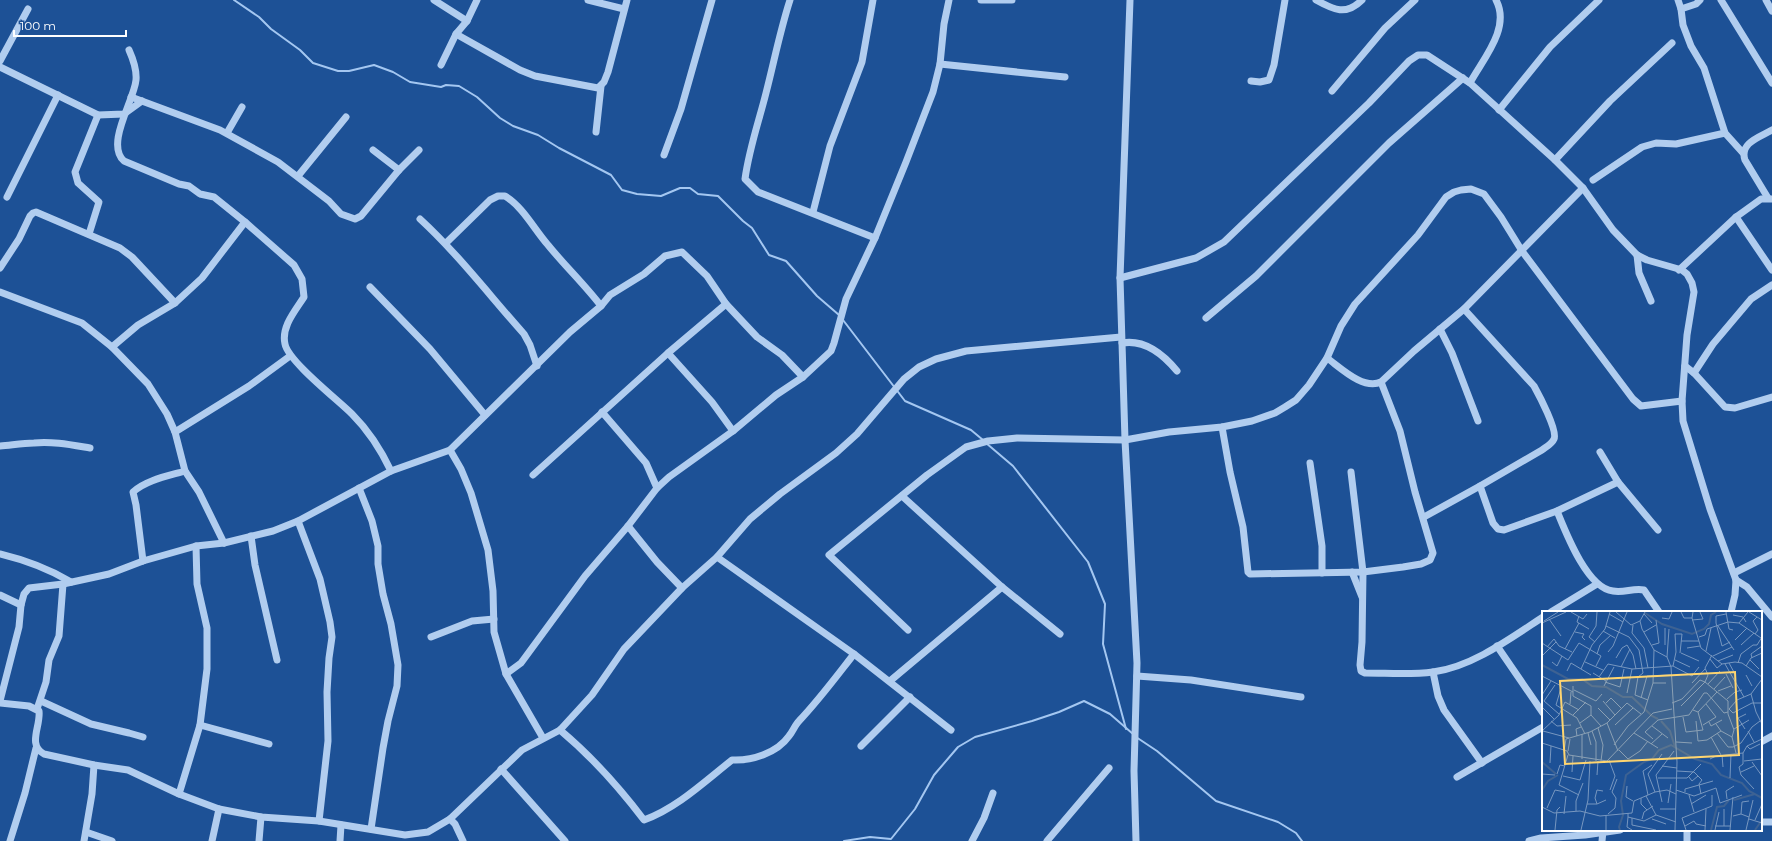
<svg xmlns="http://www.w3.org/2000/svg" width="1772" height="841" font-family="Montserrat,sans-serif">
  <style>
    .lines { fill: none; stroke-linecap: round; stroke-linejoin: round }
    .stream { stroke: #a4c7f1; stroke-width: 2 }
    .minor { stroke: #b1cdef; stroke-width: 7 }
    .inset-river { fill: none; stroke: #3d6293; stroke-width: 2 }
    .inset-road { fill: none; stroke: #7797c0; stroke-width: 1 }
    .view { fill: #fed570; fill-opacity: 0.15; stroke: #fed570; stroke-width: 2 }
    .inset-edge { fill: none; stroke: #fff; stroke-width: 2 }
  </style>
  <rect width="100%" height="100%" fill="#1d5196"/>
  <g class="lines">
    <g class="stream">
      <path d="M234,0L259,17L271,29L300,50L313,63L338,71H349L374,65L393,72L410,82L441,87L446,85L459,86L477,97L500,118L513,126L538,135L559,148L611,175L622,190L637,194L661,196L680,188H690L698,194L718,196L743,221L752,228L769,255L786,261L817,296L839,315"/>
      <path d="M843,320L905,401L971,430L983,440"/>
      <path d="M986,443L1013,466L1088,562L1105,604L1103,644L1126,729"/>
      <path d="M1136,737L1157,751L1216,801L1278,822L1296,833L1302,841"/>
      <path d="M844,841L870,837L891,839L915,809L934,775L958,747L975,737L1032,721L1059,712L1084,701L1110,714L1133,734"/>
    </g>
    <g class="minor">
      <path d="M434,0L467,21"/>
      <path d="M588,0L624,9"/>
      <path d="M790,0C780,31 774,62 766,93C759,121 749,149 745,179L758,192L875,238"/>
      <path d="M981,0H1012"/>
      <path d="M1130,0L1120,278L1125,440L1137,663L1134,771L1136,841"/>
      <path d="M1316,0C1334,10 1346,16 1362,0"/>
      <path d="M1678,0L1681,9L1696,4L1700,0"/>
      <path d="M1721,0L1772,83"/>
      <path d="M1766,0L1772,11"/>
      <path d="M1681,9L1683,25L1691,46L1704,68L1725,133L1743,153"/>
      <path d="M456,34L520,70L535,76L598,88L604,82L608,72L627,0"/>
      <path d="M129,50C133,59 137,69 136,80C134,101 105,144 124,161L179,184L189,186L200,194L214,197L245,222L294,265L302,279L304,297C295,311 281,327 285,344C288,361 338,400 352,414C369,431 381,450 391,471"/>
      <path d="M0,61L28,9"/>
      <path d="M940,64L1065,77"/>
      <path d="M441,65L456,34L467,21L477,0"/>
      <path d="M0,67L98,115L124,114L142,101"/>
      <path d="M1251,81L1260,82L1269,80L1274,65L1285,0"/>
      <path d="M1470,83C1483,59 1511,28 1496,0"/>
      <path d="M1332,91L1385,28L1415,0"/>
      <path d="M131,97L220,130L278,162L329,201L341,214L355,219L361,216L399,170L419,150"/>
      <path d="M1499,110L1550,47L1599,0"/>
      <path d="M596,132L601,86"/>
      <path d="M227,133L242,107"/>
      <path d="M373,150L399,170"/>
      <path d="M664,155L681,109L712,0"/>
      <path d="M1555,160L1610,101L1672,43"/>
      <path d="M298,176L346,117"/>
      <path d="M1593,180L1642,147L1656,143L1676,144L1725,133"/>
      <path d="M7,197L58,95"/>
      <path d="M1768,198L1745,160C1739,143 1760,137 1772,130"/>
      <path d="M813,212L830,146L862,62L873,0"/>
      <path d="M1736,217L1772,270"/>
      <path d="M420,219C458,254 490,296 524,334L530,345L537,366"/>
      <path d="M89,234L99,202L78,183L75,172L98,115"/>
      <path d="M446,243L490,200L498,196H505C523,207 534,229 548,245C565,266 585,285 601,306"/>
      <path d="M1637,255L1639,273L1651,301"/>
      <path d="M0,268L19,239L30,216L33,213L36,212L120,248L132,257L175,303"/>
      <path d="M1679,270L1736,217L1761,199H1772"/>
      <path d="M1120,278L1196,258L1224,242L1369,103L1409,61L1418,55H1427L1470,83L1555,160L1583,188L1613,230L1637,255L1647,260L1682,270L1687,274L1692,283L1694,292L1687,335L1682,401L1683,421L1710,509L1736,580L1735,595L1731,612"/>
      <path d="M370,287L430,349L485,415"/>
      <path d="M0,292L82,323L112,347L148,384L167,414L175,432L185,471L199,492L224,543"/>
      <path d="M1206,318L1256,276L1389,143L1463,78"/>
      <path d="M1440,329L1452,353L1478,421"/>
      <path d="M1122,343C1145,339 1163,354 1177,371"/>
      <path d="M112,347L138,325L175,303L202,278L245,222"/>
      <path d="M668,353L712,402L733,431"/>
      <path d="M1327,358C1341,368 1363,390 1381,382L1414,351L1464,309L1583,188"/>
      <path d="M1685,366L1694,373L1725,407L1735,408L1772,397"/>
      <path d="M1694,373L1713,344L1751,299L1772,285"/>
      <path d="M602,412L646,463L657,488"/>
      <path d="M1222,427L1230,472L1243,527L1248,572L1250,574L1363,572L1403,567L1421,564L1430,560L1433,553L1415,492L1400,431L1381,382"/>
      <path d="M175,432L249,386L290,356"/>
      <path d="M0,446C12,445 23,443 34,443C52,441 72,445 90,448"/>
      <path d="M450,450L461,469L471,493L488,550L493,591L494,632L506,674L543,738"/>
      <path d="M1600,452L1618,482L1658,530"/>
      <path d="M1310,463L1322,546V573"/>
      <path d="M1351,472L1363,572L1362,642L1360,665L1361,671L1365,673C1388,673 1411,675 1433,672C1472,667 1511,638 1543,617"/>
      <path d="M533,475L668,353L726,304"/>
      <path d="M1480,486L1493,523L1498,529L1504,530L1557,511L1618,482"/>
      <path d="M359,488L372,521L378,546V564L383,594L391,624L398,665L397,686L388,721L383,748L371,829"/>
      <path d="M902,496L1002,587L1060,634"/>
      <path d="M1557,511C1566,533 1587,588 1613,591C1624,593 1633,588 1644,590L1659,612"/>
      <path d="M1424,517L1480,486L1542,450C1546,447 1552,444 1554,439C1558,431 1539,395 1534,386L1464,309"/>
      <path d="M298,521L320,579L330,622L332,637L329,658L327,692L328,741L319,821"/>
      <path d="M628,526L657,562L682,588"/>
      <path d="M251,536L255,565L277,660"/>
      <path d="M0,554C25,560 49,569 71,582"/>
      <path d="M717,557L854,654L951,730"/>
      <path d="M143,561L136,505L133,492C146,480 168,476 185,471"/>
      <path d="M1352,572L1362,597"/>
      <path d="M1734,573L1772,554"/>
      <path d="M1736,580L1747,587L1772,617"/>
      <path d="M0,595L21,605"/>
      <path d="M1551,612L1597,584"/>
      <path d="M908,630L829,555L927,475L966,447L988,441L1017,438L1125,440L1169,432L1222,427L1252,421L1275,413L1285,407L1296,400L1309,385L1327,358L1341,326L1355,304L1418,235L1446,197L1454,192L1461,190L1471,189L1484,194L1501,217L1522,251L1633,399L1641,406L1682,401"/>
      <path d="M431,637L472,621L494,619"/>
      <path d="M1497,646L1543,713"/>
      <path d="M1433,672L1438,696L1444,710L1482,763"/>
      <path d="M506,674L521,663L585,576L628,526L657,488L669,477L733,431L776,395L803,377L831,351L834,343L846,299L875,238L906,162L933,92L940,64L944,24L949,0"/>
      <path d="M1137,676L1191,680L1301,697"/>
      <path d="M890,681L1002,587"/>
      <path d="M0,701L19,627L21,605L24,594L29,588L63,584L109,574L143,561L196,546L224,543L273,531L298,521L391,471L450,450L570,332L601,306L610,295L644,274L665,256L682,252L707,276L726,304L757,337L782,355L803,377"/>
      <path d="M41,701L91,724L129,733L143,737"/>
      <path d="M0,703L29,706L39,711C41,726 27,745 44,754L94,765L128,770L179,794L219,809L261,817L319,821L405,835L428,832L450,819L522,750L560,730L592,695L624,649L682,588L717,557L750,519L780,494L836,453L857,434L904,379L919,367L936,359L966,351L1121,337"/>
      <path d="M37,709L46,682L49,660L59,636L63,584"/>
      <path d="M200,725L269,744"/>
      <path d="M560,730C591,756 619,787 644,820C677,808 704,782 732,760C752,761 777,753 789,736C793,731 795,725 799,721C819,700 836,677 854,654"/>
      <path d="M1761,742L1772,736"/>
      <path d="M861,746L910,697"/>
      <path d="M501,769L565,841"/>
      <path d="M1457,777L1543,727"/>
      <path d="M179,794L200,725L207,669V628L197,584L196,546"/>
      <path d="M450,819L455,824L463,841"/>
      <path d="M1761,822H1772"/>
      <path d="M1687,830V841"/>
      <path d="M86,832L112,841"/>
      <path d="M10,841L25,793L36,748"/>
      <path d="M84,841L92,794L94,765"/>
      <path d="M212,841L219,809"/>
      <path d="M259,841L261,817"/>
      <path d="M340,841L341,825"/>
      <path d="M972,841L984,818L993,793"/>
      <path d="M1047,841L1109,768"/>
      <path d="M1529,841L1541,838L1585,835L1620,830"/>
      <path d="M1602,841L1603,831"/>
    </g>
  </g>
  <g transform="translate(1542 611)">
    <rect width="220" height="220" fill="#1d5196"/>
    <path class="inset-river" d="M103,2L120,13L150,23L162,18L167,13L169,4L174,1M0,54L26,68H40L50,75L64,76L81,86H90L110,105L116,108M119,110L128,120L133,136M0,151L14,163M0,179L6,170L16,164M192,189L213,183M78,219L77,216L81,204L79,190L84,164L102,151L110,148L117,139L129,134L153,148L170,153L179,164L200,172L207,180L220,187M169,219L175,196L182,195L187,189M213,219L220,209"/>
    <path class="inset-road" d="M29,1L41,8L45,3M74,1L89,14L98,10M103,1L98,10L100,18L112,39L125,46L129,56L135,151L133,219M139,1L142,7H150M151,1L150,7L159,37L180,53L193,51L200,52L220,66M184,1L187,18L191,19M207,1L220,9M67,3L81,11M102,3L110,12M184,3L174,5V12L180,35L188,31M191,4L201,6L204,11M37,5L35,11L47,18M120,7L127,8L130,1M7,8L19,25M150,9L161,8L158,1M2,10L16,1M0,12L24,1M197,12L206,1M91,14L90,22L102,37L106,57M64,15L87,26L97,39L101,62L96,66L93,84L106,89M176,15L192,39M61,20L73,27M33,21L42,23L40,26L43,29M102,21L114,14M213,23L216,19L211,10L215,6M157,26L163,24L165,18L186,11L197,12L219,27M193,29L205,17M139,30H157M53,31L47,26L54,15L55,1M0,32L26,49L37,32L59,45L54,55M110,34L117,32L114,9M123,34V17M199,34L212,22M5,36L12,28L17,35L30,41M145,37L158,35M23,38L37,12M164,40L169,17M66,41L71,35L85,1M139,42L157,50M55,43L58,34L69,24M0,45L14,31M171,45L190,36M125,46L127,18M74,47L80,37L85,34L91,44L94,58M210,47L209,43L220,35M168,48L175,57L180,53M133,49L148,56M208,49L217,58M176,50L191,44M10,51L15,55L20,45M43,51L61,59M187,52L193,63M196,52L199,43L211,34H215L220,26M183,53L202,86M131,55L134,41L133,23H140L138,42M204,55L209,47L220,42M79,56L88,38M39,58L50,34L63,18L68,1M25,60L29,52L49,64M51,62L64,70M184,63L191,77M204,64L210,75M0,65L31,81M57,66L66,53L90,58L131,55L150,65L157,56M63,71L78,76L82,58M163,71L166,64L163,57L170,44M111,72H124M150,72L163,58M166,73L178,60M13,74L2,90L17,103M31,75V85L49,95V104L59,115M62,75L72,56M19,77L14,94L35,107L43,123M172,78L183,66M32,79L54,90L60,83M176,80L189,75M85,82L90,58M209,83L214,101L220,113M0,84L9,70M99,87L105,65L130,64M185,88L193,81L200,79M61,90L73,104M64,92L69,87L79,97M130,92L140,88L158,69L163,71L186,90V103L192,119L190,126L194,142M28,93L29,81M139,95L163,71M0,96L12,108M56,97L68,109M187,98L195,89L209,83L220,68M187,98L191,102L210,92H220M151,99L156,101L175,81M31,104L44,91M141,106L144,121L161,119L156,101M9,110L15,115L29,114M154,110L156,130L165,129L179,120M167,111L169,115L180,109M38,112L49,104M65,112L76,140M174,113L179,120L190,126M73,114L91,97M161,114L174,106L164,93M110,115L126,127M56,117L61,134L59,150M192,118L207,109M203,118L196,107L204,103M0,120L17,104L23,91L37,99M1,120L27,127M50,120L54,131V150M206,120L212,131M46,122L49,134M92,122L116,137M175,122L186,136H191L199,132L210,116L218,110M35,125L34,118L39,116M169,126L179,144M111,128L103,121L116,109L147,104L162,82H165L182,102L186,101M134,131L150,132M0,132L25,140L27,144L65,150L111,102L130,98M109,133L120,123M72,134L86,115L102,101L111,72L112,39M205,135L208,138L218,133M77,139L86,148L98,140L106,130M22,140L24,128L48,121L65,112L85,92L99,103M26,140L28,128M26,144L17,174L37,184M180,144L181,156M40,148V123M168,148L174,145L201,142M67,149L73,165L68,179M202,150L220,148M210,151L220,165M8,152L9,135M120,155L135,157M135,160L152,161L160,169L157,173L159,183M30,161L31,145M199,161L212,155M0,163L13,164M15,163L18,154L23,155M55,164L56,150M21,165L38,169L44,149M147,166L150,170L156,165M116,167H145L159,153M188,167L189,143M85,175L84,186L91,190M212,178L199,164L197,156L201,153V142L205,135L220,128M134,179L152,185L174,177L178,192L200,184M113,181L106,163L120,143M143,181V178L171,170M106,184L101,160L110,154M147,184L152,201M104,185L114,204L134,211M99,187V193L105,199M185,188L184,180L192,175M120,191L114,164L132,140M126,192L129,173M45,193H55L64,189M55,193L53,187L55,179L61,180M149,193L164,184M0,196L12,202L38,200L58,205L90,202L92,190L113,181L125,179L134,183M5,197L13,179L23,181M118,198H134M182,198V215M34,200V190L41,172M86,202V206L102,210L114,204M22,203L24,185M66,203L73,197L74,187L70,181L75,168M199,203L200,191L207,190M64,204V219M191,205L199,203L207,206M86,206L85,216L90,219M90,207V214L114,219M100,208L102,201L111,195M110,208L124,213M207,208L220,212M213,209L220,193M143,215L152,210L154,213L164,215M173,215H189M13,219L15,199L18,196M39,219L46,189L48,150M144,219L140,207L170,195V184M163,219L164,198M173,219L177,201M188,219L191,186M204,219L211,189"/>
    <path class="view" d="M193,61L197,144L23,153L18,70Z"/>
    <rect width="220" height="220" class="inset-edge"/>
  </g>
  <path d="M14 30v6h112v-6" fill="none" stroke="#ffffff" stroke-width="2"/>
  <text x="20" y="30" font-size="12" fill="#ffffff" stroke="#1d5196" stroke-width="3" paint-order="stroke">100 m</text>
</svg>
